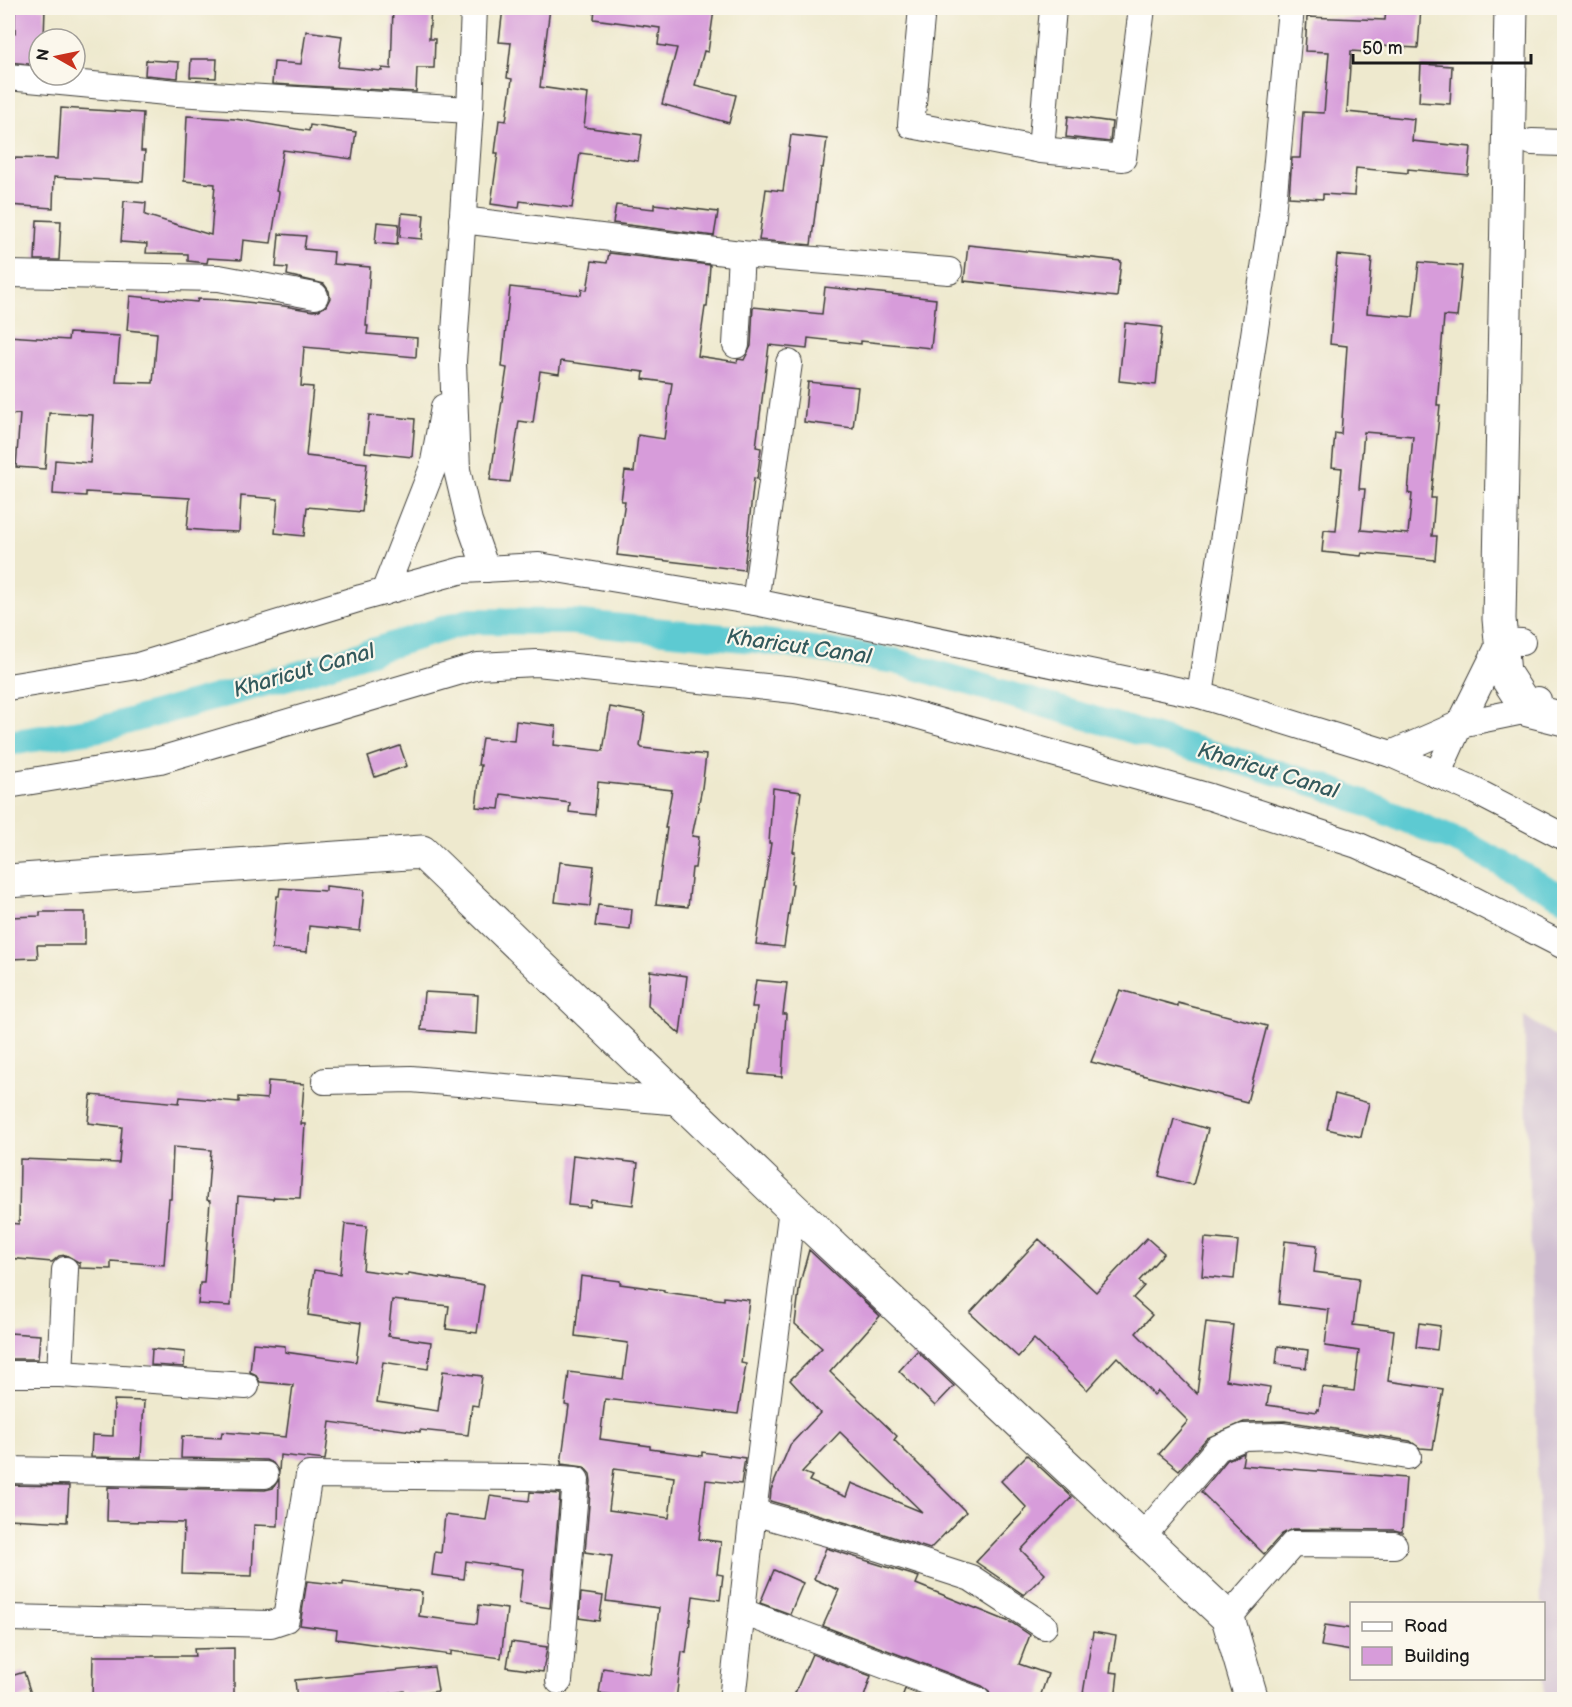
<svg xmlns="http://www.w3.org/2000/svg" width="1572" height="1707" font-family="'Balsamiq Sans',sans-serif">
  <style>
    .industrial { fill: #cfbdd0 }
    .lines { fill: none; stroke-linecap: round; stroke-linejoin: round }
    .canal { stroke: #5dcad2; stroke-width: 26 }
    .building { fill: #d79cda; fill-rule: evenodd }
    .street-casing { stroke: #3c3b37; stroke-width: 28 }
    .secondary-casing { stroke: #3c3b37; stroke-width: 35 }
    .street { stroke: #fff; stroke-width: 26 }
    .secondary { stroke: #fff; stroke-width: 33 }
    .labels { text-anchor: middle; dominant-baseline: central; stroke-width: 4.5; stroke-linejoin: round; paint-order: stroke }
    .water-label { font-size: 22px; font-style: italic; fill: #33595c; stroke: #fbf7ec }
  </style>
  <rect width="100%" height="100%" fill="#fbf7ec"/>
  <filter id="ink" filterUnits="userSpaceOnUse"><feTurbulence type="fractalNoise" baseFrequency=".0167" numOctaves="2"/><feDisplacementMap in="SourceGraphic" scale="12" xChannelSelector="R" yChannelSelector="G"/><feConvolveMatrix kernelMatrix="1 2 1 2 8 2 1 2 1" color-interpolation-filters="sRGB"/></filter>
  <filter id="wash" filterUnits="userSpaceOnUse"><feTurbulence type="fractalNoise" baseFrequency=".008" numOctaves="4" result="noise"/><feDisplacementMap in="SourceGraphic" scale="24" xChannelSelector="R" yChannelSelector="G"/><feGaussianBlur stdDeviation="1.35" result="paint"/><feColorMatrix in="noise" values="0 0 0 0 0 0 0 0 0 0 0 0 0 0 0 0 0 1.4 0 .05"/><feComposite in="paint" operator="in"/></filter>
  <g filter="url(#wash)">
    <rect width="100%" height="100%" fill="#eee9ce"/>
    <path class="industrial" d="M1524,1016L1564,1042V1699H1544V1604L1541,1603Z"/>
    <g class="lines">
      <path class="canal" d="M8,743L100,729L292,676L469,621L572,622L754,640L895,661L1323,786L1467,845L1564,898"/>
    </g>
    <g id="blocks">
      <g class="building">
        <path d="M15,8H45L44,39H39V65L8,62V33H15Z"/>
        <path d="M393,8H431L429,39H435L434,68H417L416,92L272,84L274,62L301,64L306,31L342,36L338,67L382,71V68L391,69Z"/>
        <path d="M503,8H550L540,87L588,94L584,127L642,135L638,161L580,153L572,208L520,201L519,208L491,204L498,153H495L499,120L506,121L512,79L507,78L511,43L499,42Z"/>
        <path d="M595,8H693L714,10L708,52L704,51L695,85L736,95L729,123L662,104L677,48L658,45L660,28L594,19Z"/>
        <path d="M1386,8H1421L1418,48L1380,46V53L1351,51L1347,112L1414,119L1412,141L1471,147L1468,175L1408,169V173L1356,168L1354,196L1323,194V199L1289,197L1292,158H1300L1303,112L1324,113L1329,52L1305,51L1307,17L1385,20Z"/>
        <path d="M191,59H217L216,78L190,77Z"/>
        <path d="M146,60L179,62L178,78L145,75Z"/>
        <path d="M1421,64L1452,66L1450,104L1419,102Z"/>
        <path d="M61,108L143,113L141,151H145L143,182L54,177L53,208L8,205V171H12L13,158L58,159Z"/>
        <path d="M187,116L235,119L309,131L310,125L356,132L352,159L283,150L276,191L279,192L271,243L243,240L241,260L208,258L207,263L188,261V254L146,253L147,244L121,242L124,201L146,203L145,215L211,235L215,184L184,181Z"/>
        <path d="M1068,116L1112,122L1110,142L1066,137Z"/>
        <path d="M791,135L827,139L823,168H821L811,245L759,240L766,189L783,191Z"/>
        <path d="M654,204L718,212L714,236L613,223L616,205L654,209Z"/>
        <path d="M402,213L424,215L422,239L400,237Z"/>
        <path d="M37,220L61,221L59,260H35Z"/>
        <path d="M377,222L399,224L397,245L375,243Z"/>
        <path d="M279,234L306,236L304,249L334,252L333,264L370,267L366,326H368L367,334L417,338L416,357L304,347L301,386L313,387L306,456L367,463L362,512L307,507L304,536L275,533L278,499L241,496L239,532L211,531L187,529L190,498L86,492V496L53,494L55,460L90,463L93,415L49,413L45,469L16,467L20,414L8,415V336L68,340L69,333L120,336L116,382L153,383L157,333L127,330L130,296L197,302L198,299L226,300L284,306L313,311L319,310L326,306L330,298L329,291L324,284L287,275L288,268L276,267Z"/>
        <path d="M968,245L1121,261L1117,297L964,281Z"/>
        <path d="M609,253L710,265L707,307H705L698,356L737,362L738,359L744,360L751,346L753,307L822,314L825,287L936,299L931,348L861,341V344L808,338L807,349L769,345L756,447L761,448L757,479L754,478L744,570L617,555L625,501H621L625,471L634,472L638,435L664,439L672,383L643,379L644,372L561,361L559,374L540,371L533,423L519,421L510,482L490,480L507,368L502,367L510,287L581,295L582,289L587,290L592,261L607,263Z"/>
        <path d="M1337,255L1372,258L1367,313L1413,317L1419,262L1462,266L1457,317L1444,316L1437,405H1440L1431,498H1435L1432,536H1437L1435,560L1362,553L1361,556L1322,552L1324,530L1336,531L1342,468L1332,467L1335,433L1341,434L1347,346L1330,344ZM1364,432L1413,436L1408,493L1412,494L1408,534L1361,530L1365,489H1359Z"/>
        <path d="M1125,323L1162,327L1156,385L1119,381Z"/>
        <path d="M808,382L858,387L853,428L804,422Z"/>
        <path d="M369,415L415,419L412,457L365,452Z"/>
        <path d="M610,707L645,713L640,746L642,748L706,755L702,788L692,836L699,837L695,868H692L688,907L656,904L667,828H665L672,790L598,782L595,815L569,812L570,803L501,794L499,809L476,807L481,765H478L482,738L514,741L516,721L556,726L554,745L603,751Z"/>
        <path d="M400,746L407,766L375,777L368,757Z"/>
        <path d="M773,788L801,792L793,852H795L791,884H793L784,947L756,944L771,843H769Z"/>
        <path d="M560,862L594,866L590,906L555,902Z"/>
        <path d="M326,886L364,890L360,931L309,926L307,952L272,949L277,896H279L280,888L326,891Z"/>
        <path d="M598,905L632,909L630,930L595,926Z"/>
        <path d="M40,912H85V945H37L38,958L8,959V917L40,916Z"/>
        <path d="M650,971L687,976L680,1034L648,1006Z"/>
        <path d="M756,980L787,983L783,1014H786L782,1077L750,1074L757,1007H752Z"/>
        <path d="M1120,990L1178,1006V1003L1267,1026L1247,1102L1091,1062Z"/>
        <path d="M424,992L478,995L476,1034L421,1030Z"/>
        <path d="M268,1081L304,1084L301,1124H305L300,1198L274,1197L273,1199L238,1196L231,1306L198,1304L200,1283H204L210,1201L207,1200L211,1150L173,1147L171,1199H169L164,1265L111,1261V1269L80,1268V1263L66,1255L59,1256L52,1262L8,1258V1223L19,1224L20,1159L119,1163L122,1127L88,1123L91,1095L179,1103L180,1097L239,1102V1097L267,1099Z"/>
        <path d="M1335,1094L1369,1103L1361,1137L1327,1129Z"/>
        <path d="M1174,1119L1208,1129L1193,1185L1159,1176Z"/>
        <path d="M573,1155L638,1163L633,1205L591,1200L590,1207L568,1205Z"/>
        <path d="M345,1224L367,1226L363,1270L408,1276V1273L484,1285L477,1333L446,1329L449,1306L392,1300L388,1336L431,1342L428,1369L383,1362L377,1402L438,1411L443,1371L482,1376L478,1406L472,1405L468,1435L420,1430V1432L381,1427V1429L330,1422L325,1460L280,1455L279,1472L273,1463L266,1460L181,1458L182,1436L221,1438L222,1432L286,1437L293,1385L260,1382L255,1374L250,1372L253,1343L285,1346V1352L356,1362L361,1323L308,1315L314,1270L340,1274Z"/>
        <path d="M1147,1238L1164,1253L1139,1281L1144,1286L1133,1298L1152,1315L1136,1333L1197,1394L1206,1322L1233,1325L1226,1380L1270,1387L1267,1405L1317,1412V1409L1319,1410L1322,1387L1354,1391L1359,1351L1325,1346L1329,1310L1279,1304L1285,1241L1317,1245L1314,1272L1359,1278L1353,1325L1394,1330L1388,1381L1443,1389L1433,1449L1420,1448L1410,1441L1285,1421L1244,1422L1207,1438L1179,1470L1159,1454L1188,1421L1158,1391L1154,1395L1117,1357L1087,1390L1034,1339L1018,1357L970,1313L1039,1239L1096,1292Z"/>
        <path d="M1205,1238L1238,1241L1234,1279L1202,1276Z"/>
        <path d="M809,1250L880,1316L830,1372L897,1436L894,1440L966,1512L930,1549L868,1529L770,1501L771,1490L790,1445L820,1413L790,1380L822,1348L795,1324L800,1283ZM840,1432L922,1512L851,1483L846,1497L809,1481L812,1476L802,1472Z"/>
        <path d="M581,1276L620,1281V1284L664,1290V1292L724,1300V1297L749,1300L741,1363L746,1364L738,1414L605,1399L600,1439L650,1446V1449L702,1456V1452L745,1458L741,1484L706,1480L699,1539L721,1542L717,1574L723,1575L720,1600L693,1596L686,1653L682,1652L676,1700H648L599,1693L603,1668L651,1675L659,1608L606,1601L612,1556L585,1552L591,1481L590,1474L584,1467L561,1464L569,1406L565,1405L569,1372L623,1379L628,1343L575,1336ZM614,1469L674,1477L669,1518L609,1510Z"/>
        <path d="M1419,1323L1440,1326L1437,1350L1416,1347Z"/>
        <path d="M9,1333L40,1335L38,1359H8Z"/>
        <path d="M1278,1346L1308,1350L1306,1368L1276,1364Z"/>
        <path d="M152,1349L185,1352L184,1367L151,1365Z"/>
        <path d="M917,1351L954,1386L935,1406L899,1371Z"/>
        <path d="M114,1400L144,1401L141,1458L91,1457L92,1435L113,1436Z"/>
        <path d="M1244,1453L1242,1465L1406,1478L1402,1532L1394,1530L1292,1529L1282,1534L1264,1554L1201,1492L1227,1460Z"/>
        <path d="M1027,1455L1072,1497L1021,1550L1045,1574L1024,1595L976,1562L1027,1508L1001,1481Z"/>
        <path d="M279,1479L278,1526L254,1525L252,1576L182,1574L184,1523L107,1521L108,1487L265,1490L273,1488Z"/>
        <path d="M8,1485L69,1486L67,1522L8,1519Z"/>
        <path d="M530,1492L560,1494L550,1608L519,1603L523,1569L466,1561L464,1579L432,1575L435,1552L441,1553L445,1515L486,1520L490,1496L529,1501Z"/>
        <path d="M826,1548L919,1577L916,1584L1012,1623L1030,1635L1019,1664L1048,1674L1039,1700H992L989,1691L982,1686L823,1626L839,1590L814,1579Z"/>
        <path d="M774,1570L803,1583L790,1614L760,1603Z"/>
        <path d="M307,1581L343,1585V1582L422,1592L419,1616L477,1624L479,1605L507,1609L501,1658L451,1651V1655L336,1639L337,1630L300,1625Z"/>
        <path d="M581,1593L603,1596L599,1621L579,1618Z"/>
        <path d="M1325,1625L1352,1629V1651L1321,1646Z"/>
        <path d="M1093,1632L1116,1636L1110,1672L1118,1673L1115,1700H1082Z"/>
        <path d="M511,1642L547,1647L543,1672L507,1667Z"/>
        <path d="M234,1648V1700H92L93,1656H195L194,1649Z"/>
        <path d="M812,1654L871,1676L863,1700H792Z"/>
        <path d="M434,1667L438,1691L405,1696L404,1691L354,1700H297L295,1680Z"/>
        <path d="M24,1672L31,1694L16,1700H8V1677Z"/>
        <path d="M905,1689L933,1700H901Z"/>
      </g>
    </g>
  </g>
  <g filter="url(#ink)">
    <use href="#blocks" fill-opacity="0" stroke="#3c3b37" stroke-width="1.5"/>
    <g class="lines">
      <g class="street-casing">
        <g id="street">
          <path d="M474,8L470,110L453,362L457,470L469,521L486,569"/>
          <path d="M922,8L911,125L1041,150L1123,158L1142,8"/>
          <path d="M8,77L177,93L470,110"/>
          <path d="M1532,142L1564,143"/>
          <path d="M1041,150L1053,8"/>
          <path d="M462,220L741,254L949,271"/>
          <path d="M8,274L219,278L315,296"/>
          <path d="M736,345L741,254"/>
          <path d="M384,592L433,467L444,407"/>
          <path d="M755,602L789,363"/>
          <path d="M8,687L138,666L361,598L463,570L539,566L755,602L1200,695L1391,754L1475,791L1564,837"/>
          <path d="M1200,695L1272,215L1291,8"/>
          <path d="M1391,754L1460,724L1528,710L1538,700"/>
          <path d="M1437,775L1460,724L1501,641L1522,642"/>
          <path d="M8,785L160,760L478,666L537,663L795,690L891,708L1210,797L1357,845L1433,879L1564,946"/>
          <path d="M325,1081L411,1079L682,1102"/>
          <path d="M8,1374H60L246,1386"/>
          <path d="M60,1374L65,1270"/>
          <path d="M8,1470L265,1475"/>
          <path d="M753,1512L863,1543L971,1578L1044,1626"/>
          <path d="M1142,1537L1218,1448L1244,1437L1283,1436L1408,1456"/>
          <path d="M743,1612L977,1700"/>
          <path d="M8,1618L271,1624L286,1619L309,1475L529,1477L576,1480L559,1681"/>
          <path d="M1228,1618L1293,1544L1394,1545"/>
          <path d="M732,1700L753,1512L792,1208"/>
        </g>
      </g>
      <g class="secondary-casing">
        <g id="secondary">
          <path d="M1511,8L1499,619L1504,673L1528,710L1564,719"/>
          <path d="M8,881L422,852L792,1208L1228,1618L1252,1700"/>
        </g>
      </g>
      <use href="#street" class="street"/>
      <use href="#secondary" class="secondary"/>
    </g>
  </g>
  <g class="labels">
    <g class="water-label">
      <text transform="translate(799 647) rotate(8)">Kharicut Canal</text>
      <text transform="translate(304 671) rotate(-16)">Kharicut Canal</text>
      <text transform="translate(1268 771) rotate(17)">Kharicut Canal</text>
    </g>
  </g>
  <rect width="1572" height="1707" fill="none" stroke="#fbf7ec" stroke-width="30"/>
  <rect x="1350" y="1602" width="195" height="78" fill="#fbf7ec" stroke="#a29f99" stroke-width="1.5"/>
  <rect x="1362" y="1622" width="30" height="9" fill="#ffffff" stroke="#a29f99" stroke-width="1.5"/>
  <text x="1404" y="1632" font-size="18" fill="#1c1c1c">Road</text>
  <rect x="1362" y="1647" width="30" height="18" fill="#d79cda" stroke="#a29f99" stroke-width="1.5"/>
  <text x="1404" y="1662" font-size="18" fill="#1c1c1c">Building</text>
  <g transform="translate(57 57) rotate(279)"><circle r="28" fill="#fbf7ec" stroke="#a29f99" stroke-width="1.5"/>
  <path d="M0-4.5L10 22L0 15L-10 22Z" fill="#c8321e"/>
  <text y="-9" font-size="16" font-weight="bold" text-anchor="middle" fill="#1c1c1c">N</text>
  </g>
  <path d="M1353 54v9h178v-9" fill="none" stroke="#1c1c1c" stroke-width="3"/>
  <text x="1362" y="54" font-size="18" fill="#1c1c1c" stroke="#fbf7ec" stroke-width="4.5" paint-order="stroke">50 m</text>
</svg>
